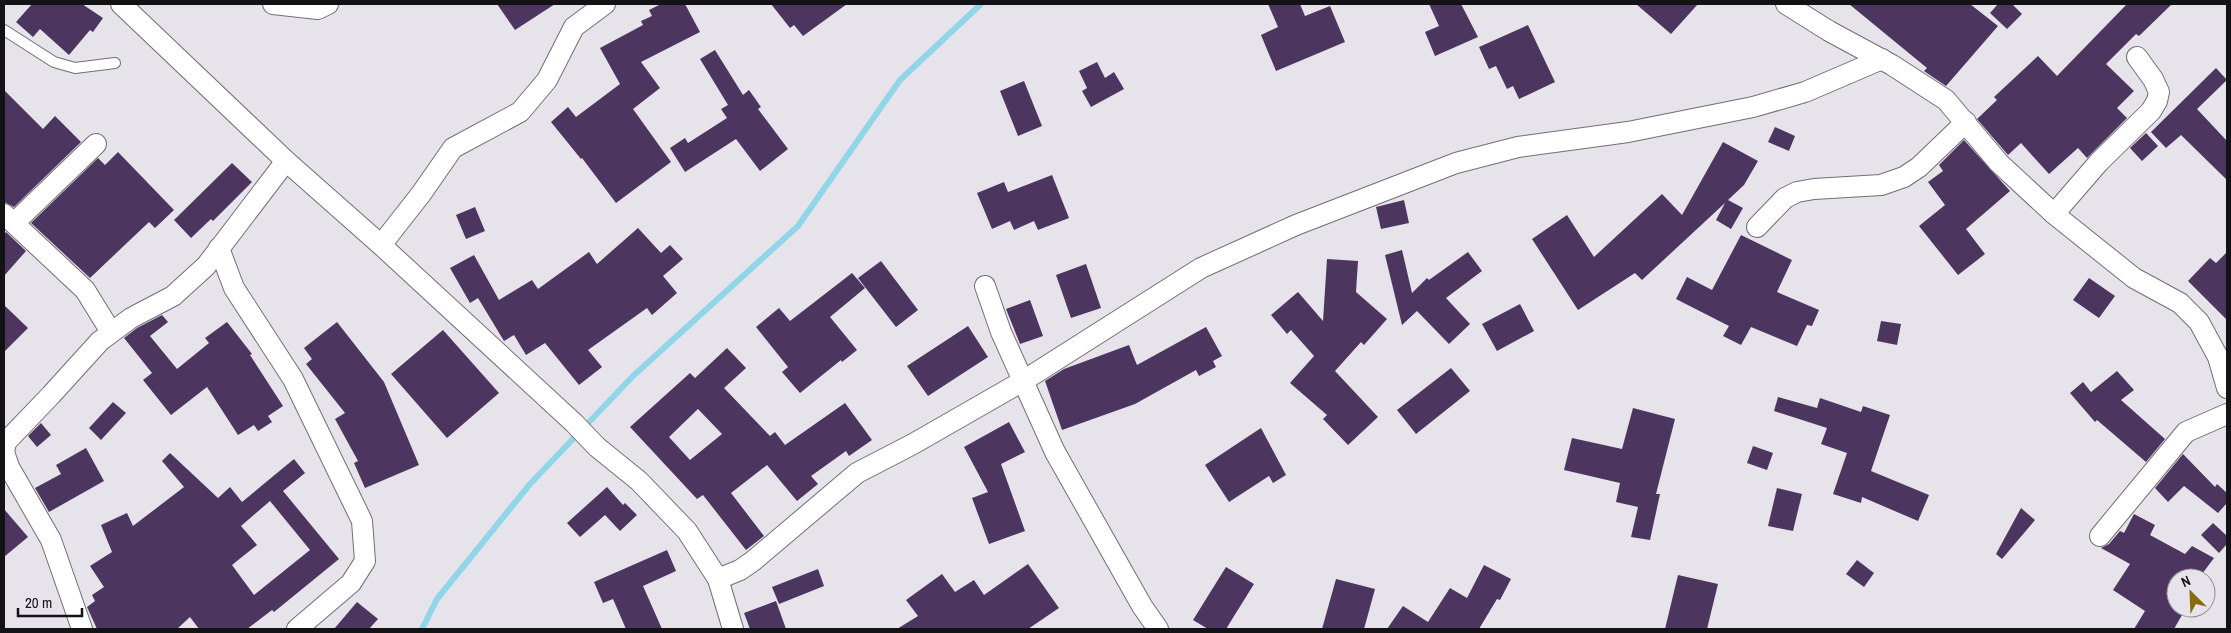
<svg xmlns="http://www.w3.org/2000/svg" width="2231" height="633" font-family="'Archivo Narrow',sans-serif">
  <style>
    .lines { fill: none; stroke-linecap: round; stroke-linejoin: round }
    .stream { stroke: #91d6e8; stroke-width: 6 }
    .building { fill: #4c365f; fill-rule: evenodd }
    .service-casing { stroke: #716e75; stroke-width: 12 }
    .minor-casing { stroke: #716e75; stroke-width: 22 }
    .service { stroke: #fff; stroke-width: 10 }
    .minor { stroke: #fff; stroke-width: 20 }
  </style>
  <rect width="100%" height="100%" fill="#e7e3eb"/>
  <g class="lines">
    <path class="stream" d="M422,629L437,599L530,484L633,376L798,226L900,80L981,4"/>
  </g>
  <g class="building">
    <path d="M32,4H82L103,18L93,32L90,30L69,55L40,29L33,37L16,22Z"/>
    <path d="M497,4H555L515,30Z"/>
    <path d="M661,4H685L700,32L641,62L660,88L633,109L671,162L616,203L582,158L581,159L551,122L568,107L576,117L620,84L600,48L643,25L641,21L652,16L649,10Z"/>
    <path d="M771,4H847L803,36L794,25L790,28Z"/>
    <path d="M1268,4H1300L1305,16L1330,6L1345,42L1276,71L1261,35L1278,27Z"/>
    <path d="M1429,4H1461L1478,37L1435,56L1425,32L1439,26Z"/>
    <path d="M1636,4H1698L1671,34Z"/>
    <path d="M1849,4H1970L1998,26L1946,86L1924,71L1927,68Z"/>
    <path d="M1998,4H2012L2022,14L2007,29L1990,13Z"/>
    <path d="M2127,4H2172L2139,36L2136,34L2106,64L2134,91L2117,108L2127,118L2087,158L2078,148L2049,174L2021,143L2008,155L1977,119L1997,100L1994,97L2038,56L2057,76Z"/>
    <path d="M1528,25L1555,82L1519,99L1513,86L1507,89L1496,66L1489,69L1479,47Z"/>
    <path d="M715,50L743,95L749,90L761,107L758,109L788,149L760,171L736,139L685,172L670,148L685,138L688,143L727,118L721,109L728,105L700,59Z"/>
    <path d="M1097,62L1105,78L1114,72L1124,89L1091,107L1082,91L1087,88L1079,71Z"/>
    <path d="M2216,68L2227,80L2197,109L2227,141V180L2181,135L2166,148L2151,132Z"/>
    <path d="M1024,81L1042,126L1018,136L1000,91Z"/>
    <path d="M4,90L43,129L55,116L81,142L14,207L4,202Z"/>
    <path d="M1775,127L1795,136L1789,151L1768,142Z"/>
    <path d="M2146,133L2158,146L2142,161L2130,148Z"/>
    <path d="M1964,140L2010,191L1966,229L1985,254L1958,275L1919,226L1945,205L1928,182L1943,171L1939,165Z"/>
    <path d="M1723,142L1758,161L1744,185L1728,200L1743,208L1731,229L1716,220L1725,203L1642,280L1635,273L1578,310L1532,239L1567,215L1594,257L1662,194L1682,215Z"/>
    <path d="M118,152L174,210L155,228L149,222L90,278L31,223L98,158L105,165Z"/>
    <path d="M232,163L252,182L213,221L211,219L191,238L174,220Z"/>
    <path d="M1052,175L1069,218L1038,230L1034,221L1014,230L1010,221L992,229L977,193L1004,182L1008,192Z"/>
    <path d="M1404,200L1409,223L1381,229L1376,207Z"/>
    <path d="M475,207L485,231L466,239L456,215Z"/>
    <path d="M638,228L661,253L670,245L683,259L663,276L677,293L652,315L647,308L588,350L602,367L579,385L545,343L526,355L514,335L504,341L478,298L470,303L450,268L474,255L499,300L532,280L538,289L589,252L597,264Z"/>
    <path d="M6,232L26,251L4,276V235Z"/>
    <path d="M1741,235L1792,260L1777,292L1819,310L1812,326L1807,325L1797,346L1751,327L1741,345L1723,336L1729,326L1676,299L1687,277L1712,290Z"/>
    <path d="M1402,250L1412,293L1427,278L1429,280L1468,252L1482,271L1446,298L1470,324L1449,344L1417,311L1402,325L1385,255Z"/>
    <path d="M2227,252V320L2188,281L2210,258L2216,263Z"/>
    <path d="M1327,259L1358,261L1356,292L1387,319L1364,345L1361,342L1335,371L1378,417L1348,445L1323,419L1327,415L1290,383L1314,356L1291,330L1287,334L1271,315L1298,292L1323,321Z"/>
    <path d="M881,261L918,310L896,327L858,278Z"/>
    <path d="M1086,264L1101,308L1071,318L1056,275Z"/>
    <path d="M852,273L865,288L830,317L857,350L842,362L841,360L800,393L782,372L788,367L756,327L779,308L790,321Z"/>
    <path d="M2089,278L2115,296L2099,318L2073,300Z"/>
    <path d="M1030,300L1043,336L1020,344L1006,309Z"/>
    <path d="M1520,304L1534,331L1497,351L1482,324Z"/>
    <path d="M4,305L28,328L4,352Z"/>
    <path d="M162,315L168,322L150,336L177,369L209,343L205,338L227,322L252,354L250,355L283,406L268,416L272,422L258,431L254,425L238,435L207,387L171,415L143,380L152,373L124,338L137,328Z"/>
    <path d="M1881,321L1901,324L1897,345L1877,341Z"/>
    <path d="M337,322L384,382L419,465L365,488L354,463L358,461L335,419L345,413L306,364L312,359L304,348Z"/>
    <path d="M968,326L988,357L928,396L907,366Z"/>
    <path d="M1206,327L1222,356L1213,361L1216,367L1199,376L1196,370L1135,404L1062,430L1045,381L1064,369L1129,345L1137,365Z"/>
    <path d="M443,330L499,393L447,438L391,374Z"/>
    <path d="M727,348L746,368L724,388L770,436L775,432L785,445L845,403L872,440L849,456L846,451L811,476L818,484L797,501L767,465L731,493L764,536L746,550L703,495L697,499L630,427L690,373L695,378ZM698,409L722,434L690,460L669,437Z"/>
    <path d="M1451,368L1470,391L1416,434L1397,410Z"/>
    <path d="M2117,371L2134,390L2121,400L2165,439L2146,462L2097,420L2095,422L2070,393L2083,382L2091,392Z"/>
    <path d="M1778,397L1817,408L1820,398L1861,412L1863,406L1890,415L1871,471L1929,495L1918,521L1862,497L1861,503L1833,494L1847,453L1821,444L1827,428L1774,411Z"/>
    <path d="M113,402L126,413L101,440L89,428Z"/>
    <path d="M1633,408L1675,419L1656,494H1660L1650,540L1631,537L1638,507L1616,502L1620,483L1564,470L1572,438L1622,449Z"/>
    <path d="M1009,422L1025,452L1001,464L1025,531L989,544L972,498L988,492L964,447Z"/>
    <path d="M41,423L51,435L37,447L28,436Z"/>
    <path d="M1261,428L1286,475L1273,483L1269,476L1229,502L1205,465Z"/>
    <path d="M1753,446L1773,453L1767,470L1747,463Z"/>
    <path d="M86,448L104,481L49,512L35,488L61,474L56,465Z"/>
    <path d="M170,453L218,498L230,487L242,502L294,459L305,473L283,491L339,559L274,612L272,610L247,629H199L190,617L177,629H97L87,607L95,601L92,595L104,587L90,566L112,552L101,525L127,513L133,526L184,487L162,461ZM270,501L310,550L254,595L232,565L257,545L241,526Z"/>
    <path d="M2183,454L2215,487L2217,484L2227,493V503L2218,513L2184,486L2168,502L2155,488Z"/>
    <path d="M607,487L623,505L625,503L637,515L620,531L605,515L580,537L567,523Z"/>
    <path d="M1777,488L1802,494L1793,531L1768,526Z"/>
    <path d="M2021,508L2035,520L2002,559L1996,554Z"/>
    <path d="M4,509L28,537L4,557Z"/>
    <path d="M2134,514L2155,525L2150,535L2185,554L2192,546L2214,558L2199,578H2176V608H2186L2174,629H2134L2145,611L2113,590L2130,564L2101,548L2109,544L2120,531L2124,533Z"/>
    <path d="M2213,523L2227,536V544L2219,553L2201,535Z"/>
    <path d="M667,550L676,571L643,586L662,629H626L613,599L603,603L594,582Z"/>
    <path d="M1857,560L1874,573L1864,587L1846,574Z"/>
    <path d="M1028,564L1059,608L1028,629H897L918,616L906,600L942,574L955,592L974,580L984,595Z"/>
    <path d="M1484,565L1511,579L1500,600L1497,599L1479,629H1387L1403,606L1428,622L1450,588L1467,598Z"/>
    <path d="M1226,567L1254,584L1226,629H1208L1193,620Z"/>
    <path d="M818,569L824,586L779,604L772,587Z"/>
    <path d="M1678,575L1718,584L1707,629H1665Z"/>
    <path d="M1336,579L1375,589L1364,629H1322Z"/>
    <path d="M776,601L786,629H750L744,613Z"/>
    <path d="M357,602L378,619L369,629H334Z"/>
  </g>
  <g class="lines">
    <g class="service-casing">
      <path id="service" d="M4,30L54,62L75,68L115,63"/>
    </g>
    <g class="minor-casing">
      <g id="minor">
        <path d="M121,4L286,161L381,245L574,423L597,447L639,481L687,531L718,579L733,629"/>
        <path d="M273,4L318,9L328,4"/>
        <path d="M1786,4L1829,31L1892,65L1946,100L1999,163L2054,214L2134,278L2180,303L2199,322L2218,357L2227,388"/>
        <path d="M4,214L85,290L111,332"/>
        <path d="M2054,214L2099,162L2151,111L2157,101L2159,92L2153,79L2137,57"/>
        <path d="M14,223L96,144"/>
        <path d="M1757,227L1785,198L1797,192L1814,189L1881,185L1904,177L1919,167L1966,122"/>
        <path d="M381,245L421,194L453,148L520,112L547,80L574,27L605,4"/>
        <path d="M219,248L234,288L293,379L362,521L365,561L351,583L297,629"/>
        <path d="M985,286L1001,332L1055,452L1142,606L1158,629"/>
        <path d="M2100,536L2186,432L2227,414"/>
        <path d="M718,579L740,570L753,561L857,473L913,444L1023,381L1201,268L1296,225L1456,163L1518,147L1628,132L1753,107L1805,92L1882,59"/>
        <path d="M82,629L51,540L9,467L4,452L6,442L51,395L100,341L131,318L173,296L206,266L286,161"/>
      </g>
    </g>
    <use href="#service" class="service"/>
    <use href="#minor" class="minor"/>
  </g>
  <rect width="2231" height="633" fill="none" stroke="#131214" stroke-width="10"/>
  <g transform="translate(2191 593) rotate(336)"><circle r="24" fill="#e7e3eb" stroke="#928f95"/>
  <path d="M0-4L9 19L0 12L-9 19Z" fill="#866c0a"/>
  <text y="-8" font-size="14" font-weight="bold" text-anchor="middle" fill="#131214">N</text>
  </g>
  <path d="M18 608v8h64v-8" fill="none" stroke="#131214" stroke-width="2.5"/>
  <text x="25" y="608" font-size="15" fill="#131214" stroke="#e7e3eb" stroke-width="4" paint-order="stroke">20 m</text>
</svg>
